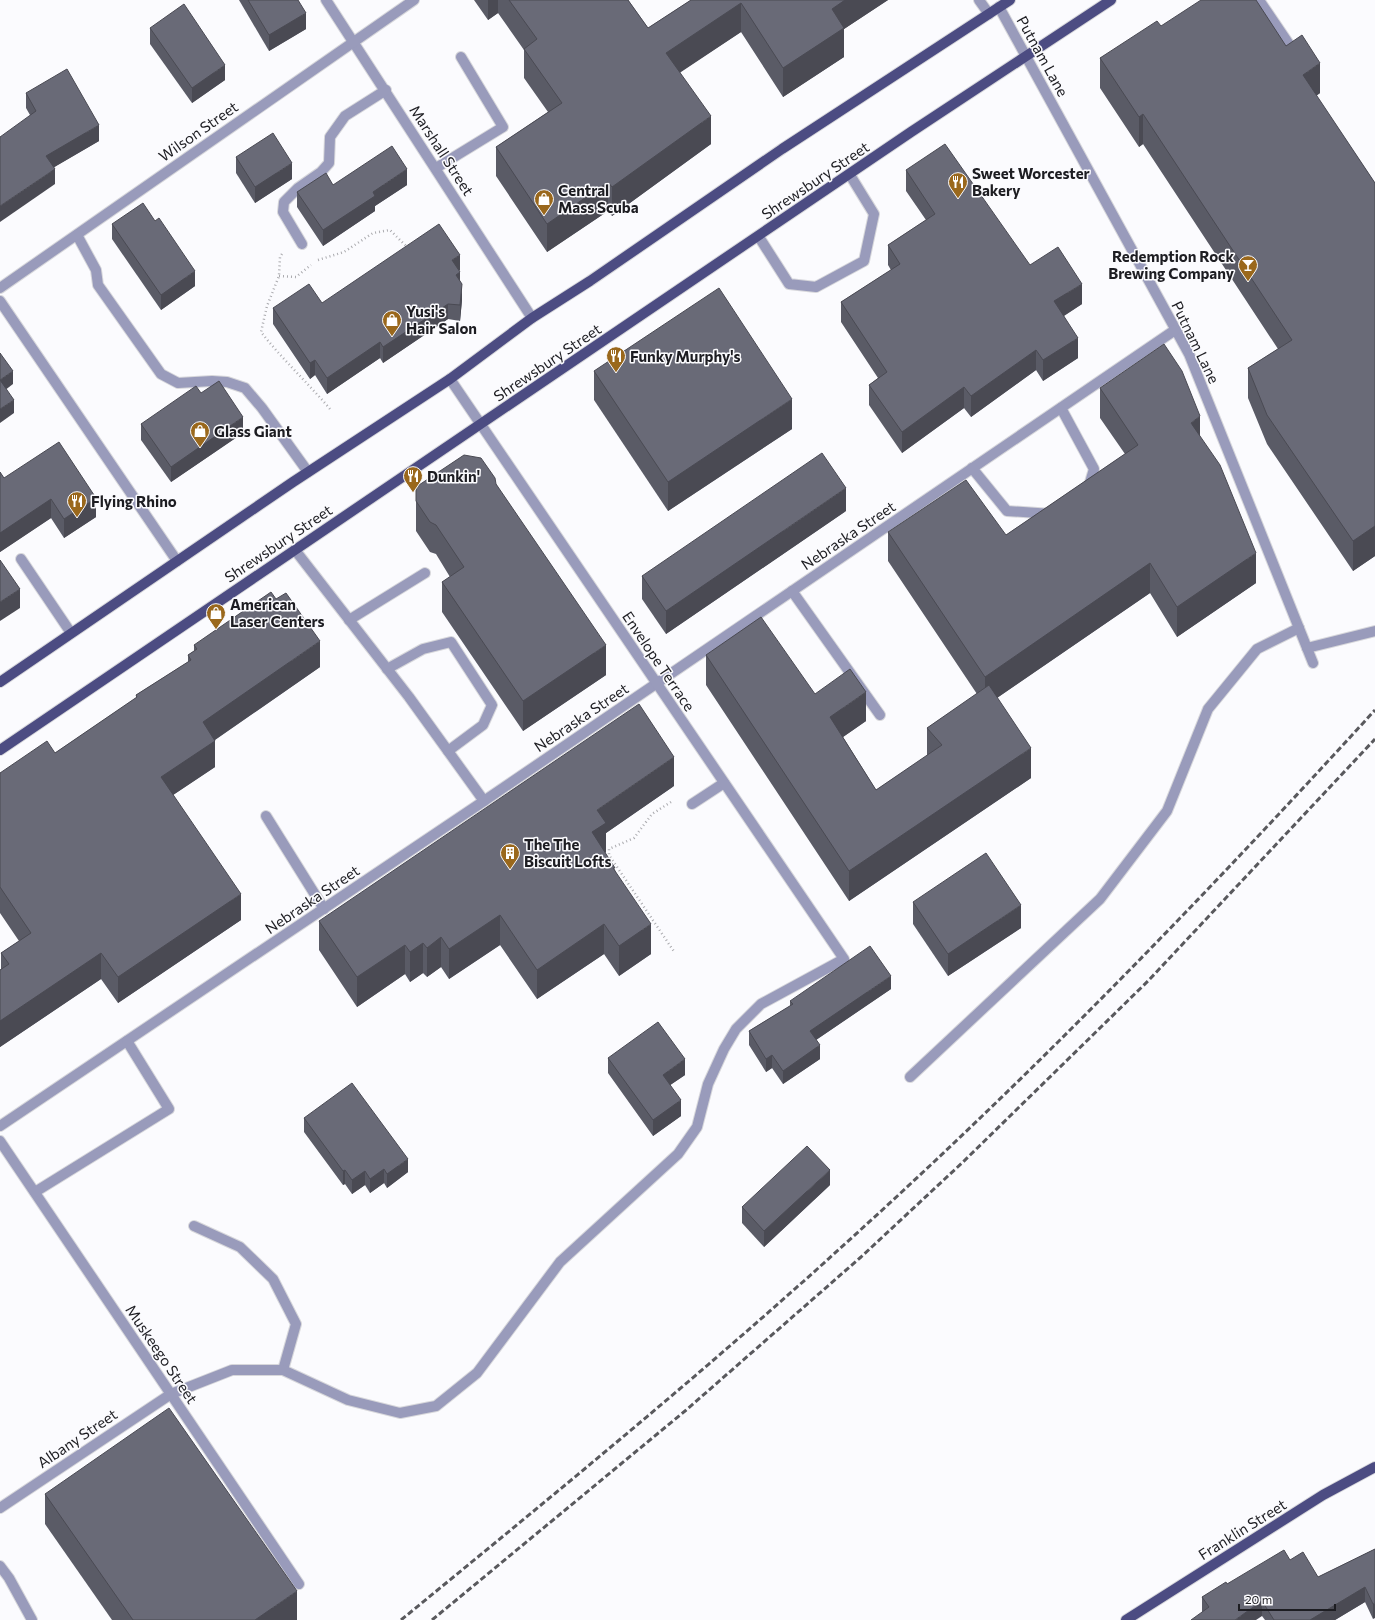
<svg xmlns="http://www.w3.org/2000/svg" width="1375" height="1620" font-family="Commissioner,sans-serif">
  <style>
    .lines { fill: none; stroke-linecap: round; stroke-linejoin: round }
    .minor-casing { stroke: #d7d7db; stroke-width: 12 }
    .major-casing { stroke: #d7d7db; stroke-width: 12 }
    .path { stroke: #ababaf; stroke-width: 2.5; stroke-dasharray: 1 3; stroke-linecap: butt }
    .minor { stroke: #999bbb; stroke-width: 10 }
    .major { stroke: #4c4c82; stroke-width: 10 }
    .rail { stroke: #59595d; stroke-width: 3; stroke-dasharray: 6 3; stroke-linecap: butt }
    .wall { fill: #5a5b66 }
    .shaded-wall { fill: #4a4a53 }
    .building { fill: #696a77; stroke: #4a4a53 }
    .labels { text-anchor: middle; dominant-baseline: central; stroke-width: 3; stroke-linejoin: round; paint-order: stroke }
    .street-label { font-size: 15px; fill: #1d1d22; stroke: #fbfbfe }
    .poi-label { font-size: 15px; font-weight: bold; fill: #1d1d22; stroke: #fbfbfe; text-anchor: start }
  </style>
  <rect width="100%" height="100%" fill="#fbfbfe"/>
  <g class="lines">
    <g class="minor-casing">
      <g id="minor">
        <path d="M326,0L532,318"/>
        <path d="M979,0L989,14"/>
        <path d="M1259,0L1293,50"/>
        <path d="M999,7L1189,354L1313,663"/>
        <path d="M436,168L503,127L461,57"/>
        <path d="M77,235L96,270L98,285L161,374L178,383L212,381L227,382L245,388L262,408L308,472"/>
        <path d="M759,237L789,284L816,287L864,261L874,214L850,175"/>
        <path d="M302,244L283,212L284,202L298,188L321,172L329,163L330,137L345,116L386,90"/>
        <path d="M0,288L414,0"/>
        <path d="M0,301L177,561"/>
        <path d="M1061,408L1094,469L1088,489"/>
        <path d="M972,468L1007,511L1052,514"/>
        <path d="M295,550L409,697L484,801"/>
        <path d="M21,559L71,633"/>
        <path d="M792,591L880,715"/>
        <path d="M349,620L425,573"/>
        <path d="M1307,648L1375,631"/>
        <path d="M387,669L423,649L451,642L492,705L483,725L448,751"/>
        <path d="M692,804L724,783"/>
        <path d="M266,816L324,909"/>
        <path d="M910,1077L1100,899L1167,811L1208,709L1257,649L1299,628"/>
        <path d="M0,1126L484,801L1175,330"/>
        <path d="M0,1141L299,1584"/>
        <path d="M35,1192L169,1109L127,1041"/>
        <path d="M194,1226L240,1247L273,1279L296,1324L283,1370"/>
        <path d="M0,1508L171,1394L232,1370H283L348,1400L400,1413L436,1406L477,1373L560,1262L678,1154L697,1127L708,1084L724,1049L736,1029L761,1004L844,959L450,379"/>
        <path d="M0,1566L9,1578L32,1620"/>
      </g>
    </g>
    <g class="major-casing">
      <g id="major">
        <path d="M0,682L293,482L450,379L532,318L590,281L782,149L1010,0"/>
        <path d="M0,750L911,132L1111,0"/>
        <path d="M1126,1620L1323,1495L1375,1467"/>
      </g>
    </g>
    <g class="path">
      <path d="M282,254L280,257L279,276L267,306L261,332C282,359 308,383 330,409"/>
      <path d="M318,260L344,252L373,233L390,230L407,247"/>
      <path d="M279,276L296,277L311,265"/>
      <path d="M671,802L652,814L634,838L609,849V855L675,953"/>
    </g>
    <use href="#minor" class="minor"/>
    <use href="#major" class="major"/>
    <g class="rail">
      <path d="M401,1620C551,1497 702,1374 846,1243C1032,1075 1206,895 1375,710"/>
      <path d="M432,1620L685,1411L861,1257L963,1162L1148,981L1375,739"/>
    </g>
  </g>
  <g class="wall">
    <path d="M239,0H298L306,29L269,51Z"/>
    <path d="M474,0H628L648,28L691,0H888L844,29V57L783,97L741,32L680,72L711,144L612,216L608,211L547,252L496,176V147L548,112L524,78V50L498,13L488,20Z"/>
    <path d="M1161,26L1286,46L1320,93L1316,96L1375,183V556L1353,571L1267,444L1248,398V368L1278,349L1143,144L1139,147L1100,88V58Z"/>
    <path d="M150,28L225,80L192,103L150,44Z"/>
    <path d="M26,93L99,141L54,167L55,184L30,115L26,108Z"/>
    <path d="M236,157L292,179L255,203L236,173Z"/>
    <path d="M906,170L1030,265L1082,304L1064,316L1078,358L1043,381L1036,370L971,417L964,408L902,453L869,405V385L878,378L841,322V302L891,270L888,265V245L926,220L906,191Z"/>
    <path d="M333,185H407L375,206V211L323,246L297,207V192Z"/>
    <path d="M112,224L195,286L161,310L112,239Z"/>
    <path d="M460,270L459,271L462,300L460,321L448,319L383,363L380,358L327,394L315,375L310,379L273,324V308L322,303Z"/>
    <path d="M594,371L792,429L668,511L594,400Z"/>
    <path d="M1100,388L1200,437L1256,583L1177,637L1150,593L997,698L1031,778L849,901L706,685V655L815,694L866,721L843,737L876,790L927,756V728L977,694L888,561V532L1006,535L1125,454L1100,418Z"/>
    <path d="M201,393L243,433L171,482L141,440V424Z"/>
    <path d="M0,472L4,478L96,517L64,538L51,518L0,552Z"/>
    <path d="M496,484L606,675L523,731L442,612V582L450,577L436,554L430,552L416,531V487Z"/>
    <path d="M846,511L666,634L642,599V576Z"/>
    <path d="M194,645L320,667L215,740V767L173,795L241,920L118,1003L101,979L0,1047V970L1,969V953L19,941L0,913V773L55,753L136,698V695L188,662V655L194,651Z"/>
    <path d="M674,786L606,833V852L605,853L615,870L651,954L619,976L604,954L537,999L500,945L449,979L441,967L427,977L423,973L410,982L405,974L357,1007L319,950V921Z"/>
    <path d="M913,902L1021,928L948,976L913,924Z"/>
    <path d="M891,989L816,1040L820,1059L783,1084L772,1068L766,1072L749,1045V1031L790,1006V1001Z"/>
    <path d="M608,1058L685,1075L670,1085L681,1116L653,1136L608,1073Z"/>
    <path d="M304,1118L408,1172L387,1188L384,1183L370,1193L365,1185L352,1194L345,1184L343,1185L304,1132Z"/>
    <path d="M830,1185L764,1247L742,1223V1207Z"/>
    <path d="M45,1494L297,1620H112L45,1524Z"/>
    <path d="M1375,1549L1373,1619L1365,1602L1335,1620H1265L1262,1616L1202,1612V1597L1227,1584L1290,1560L1318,1577Z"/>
  </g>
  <g class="shaded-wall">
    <path d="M488,0H498V13L488,20Z"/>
    <path d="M845,0H888L844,29V57L783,97V68L832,9Z"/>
    <path d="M741,3V32L666,82V53Z"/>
    <path d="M306,13V29L269,51V35Z"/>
    <path d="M1320,63V93L1303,105V75Z"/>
    <path d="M225,65V80L192,103V88Z"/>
    <path d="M1143,114V144L1139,147V117Z"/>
    <path d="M711,116V144L612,216V187Z"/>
    <path d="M99,125V141L46,172V156Z"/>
    <path d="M292,163V179L255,203V187Z"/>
    <path d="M55,169V184L0,222V206Z"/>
    <path d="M407,169V185L375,206V211L323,246V230L373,192Z"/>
    <path d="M608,182V211L547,252V224Z"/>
    <path d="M460,255V270L452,276V260Z"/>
    <path d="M195,271V286L161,310V295Z"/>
    <path d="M460,272V288L456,275Z"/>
    <path d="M462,284V300L460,321V305Z"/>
    <path d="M1082,284V304L1054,322V301Z"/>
    <path d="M448,304V319L383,363V347Z"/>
    <path d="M1078,338V358L1043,381V360Z"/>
    <path d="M380,342V358L327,394V378Z"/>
    <path d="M1036,350V370L971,417V396Z"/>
    <path d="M315,360V375L310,379V363Z"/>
    <path d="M13,371V384L0,394V380Z"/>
    <path d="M964,387V408L902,453V432Z"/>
    <path d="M792,399V429L668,511V482Z"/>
    <path d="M14,400V413L0,423V409Z"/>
    <path d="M1200,416V446L1191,423Z"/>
    <path d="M243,417V433L171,482V467Z"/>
    <path d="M846,488V511L666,634V611Z"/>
    <path d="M96,498V517L64,538V519Z"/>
    <path d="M51,499V518L0,552V533Z"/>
    <path d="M1375,526V556L1353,571V541Z"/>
    <path d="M1256,553V583L1177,637V607Z"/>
    <path d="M1150,563V593L985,706V677Z"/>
    <path d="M20,589V608L0,621V602Z"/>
    <path d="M320,641V667L203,748V722Z"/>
    <path d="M606,645V675L523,731V701Z"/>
    <path d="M866,692V721L830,746V717Z"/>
    <path d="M215,741V767L161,803V777Z"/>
    <path d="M1031,748V778L849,901V871Z"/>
    <path d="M674,757V786L606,833V852L592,861V832L597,810Z"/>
    <path d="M241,894V920L118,1003V977Z"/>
    <path d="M1021,905V928L948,976V954Z"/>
    <path d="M500,915V945L449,979V949Z"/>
    <path d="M604,924V954L537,999V970Z"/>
    <path d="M651,924V954L619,976V946Z"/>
    <path d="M441,937V967L427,977V948Z"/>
    <path d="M423,943V973L410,982V952Z"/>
    <path d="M405,945V974L357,1007V977Z"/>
    <path d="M101,953V979L0,1047V1021Z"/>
    <path d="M891,976V989L810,1044V1031Z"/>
    <path d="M820,1045V1059L783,1084V1071Z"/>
    <path d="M772,1055V1068L766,1072V1059Z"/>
    <path d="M685,1059V1075L663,1090V1075Z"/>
    <path d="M681,1100V1116L653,1136V1120Z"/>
    <path d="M408,1159V1172L387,1188V1174Z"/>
    <path d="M384,1169V1183L370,1193V1179Z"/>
    <path d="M345,1170V1184L343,1185V1171Z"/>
    <path d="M830,1170V1185L764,1247V1231Z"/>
    <path d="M365,1171V1185L352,1194V1180Z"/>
    <path d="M1365,1587V1602L1335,1620H1310Z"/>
    <path d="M297,1591V1620H255Z"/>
    <path d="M1262,1601V1616L1256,1620H1235Z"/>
    <path d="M1375,1603V1618L1373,1619V1604Z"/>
  </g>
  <g class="building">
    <path d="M248,0H298L306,13L269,35Z"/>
    <path d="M509,0H628L648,28L691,0H845L832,9L844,28L783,68L741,3L666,53L711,116L612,187L608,182L547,224L496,147L562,103L524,49L537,39Z"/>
    <path d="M1201,0H1256L1286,46L1302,35L1320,63L1303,75L1375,183V526L1353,541L1267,415L1248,368L1292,340L1143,114L1139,117L1100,58L1157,21L1161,26Z"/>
    <path d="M184,4L225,65L192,88L150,28Z"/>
    <path d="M67,69L99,125L46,156L55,169L0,206V137L36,111L26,93Z"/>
    <path d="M273,133L292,163L255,187L236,157Z"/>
    <path d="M945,144L1030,265L1058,247L1082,284L1054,301L1078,338L1043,360L1036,350L971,396L964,387L902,432L869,385L887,372L841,302L900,264L888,245L935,214L906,170Z"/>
    <path d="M392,146L407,169L373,192L375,196L323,230L297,192L326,173L333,185Z"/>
    <path d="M143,203L155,221L159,218L195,271L161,295L112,224Z"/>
    <path d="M439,224L460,255L452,260L460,272L456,275L462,284L460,305L448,304L383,347L380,342L327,378L315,360L310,363L273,308L309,284L322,303Z"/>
    <path d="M719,288L792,399L668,482L594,371Z"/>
    <path d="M1164,344L1182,371L1200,416L1191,423L1220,465L1256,553L1177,607L1150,563L985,677L888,532L966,480L1006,535L1138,445L1100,388Z"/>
    <path d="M0,353L13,371L0,380L14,400L0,409Z"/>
    <path d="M219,381L243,417L171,467L141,424L196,386L201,393Z"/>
    <path d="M59,442L96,498L64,519L51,499L0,533V472L4,478Z"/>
    <path d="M822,453L846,488L666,611L642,576Z"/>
    <path d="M464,455L481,458L495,478L496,484L606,645L523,701L442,582L464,567L436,525L430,522L416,501V487Z"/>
    <path d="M0,560L20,589L0,602Z"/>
    <path d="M271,592L276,599L286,593L320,641L203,722L215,741L161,777L241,894L118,977L101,953L0,1021V970L9,964L1,953L31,933L0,887V773L47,741L55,753L137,697L136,695L191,660L188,655L197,649L194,645Z"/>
    <path d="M761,617L815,694L850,669L866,692L830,717L876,790L942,745L927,728L989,685L1031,748L849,871L706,655Z"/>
    <path d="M639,704L674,757L597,810L606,823L592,832L615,868H613L651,924L619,946L604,924L537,970L500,915L449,949L441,937L427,948L423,943L410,952L405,945L357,977L319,921Z"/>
    <path d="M986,853L1021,905L948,954L913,902Z"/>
    <path d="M870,946L891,976L810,1031L820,1045L783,1071L772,1055L766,1059L749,1031L793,1004L790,1001Z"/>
    <path d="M658,1022L685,1059L663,1075L681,1100L653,1120L608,1058Z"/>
    <path d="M352,1083L408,1159L387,1174L384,1169L370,1179L365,1171L352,1180L345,1170L343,1171L304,1118Z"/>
    <path d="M807,1146L830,1170L764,1231L742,1207Z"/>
    <path d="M169,1408L297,1591L255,1620H133L45,1494Z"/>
    <path d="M1375,1549V1603L1373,1604L1365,1587L1310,1620H1274L1262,1601L1235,1620H1191L1209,1607L1202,1597L1226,1582L1227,1584L1284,1550L1290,1560L1303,1552L1318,1577Z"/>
  </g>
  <defs>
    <g id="restaurant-pin" transform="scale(1)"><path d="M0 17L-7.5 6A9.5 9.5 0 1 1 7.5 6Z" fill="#9a681c" stroke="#fbfbfe"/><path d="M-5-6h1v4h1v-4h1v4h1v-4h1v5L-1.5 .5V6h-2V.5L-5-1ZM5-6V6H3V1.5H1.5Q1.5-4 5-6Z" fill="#fff"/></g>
    <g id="shop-pin" transform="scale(1)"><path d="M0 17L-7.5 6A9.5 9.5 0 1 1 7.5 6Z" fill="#9a681c" stroke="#fbfbfe"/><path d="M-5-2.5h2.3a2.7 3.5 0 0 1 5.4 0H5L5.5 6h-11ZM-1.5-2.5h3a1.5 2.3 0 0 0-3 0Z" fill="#fff"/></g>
    <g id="bar-pin" transform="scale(1)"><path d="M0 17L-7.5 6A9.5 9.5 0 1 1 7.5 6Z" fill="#9a681c" stroke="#fbfbfe"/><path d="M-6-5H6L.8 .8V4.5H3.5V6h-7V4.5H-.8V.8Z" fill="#fff"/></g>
    <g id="building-pin" transform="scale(1)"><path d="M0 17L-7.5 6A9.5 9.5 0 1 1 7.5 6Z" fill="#9a681c" stroke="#fbfbfe"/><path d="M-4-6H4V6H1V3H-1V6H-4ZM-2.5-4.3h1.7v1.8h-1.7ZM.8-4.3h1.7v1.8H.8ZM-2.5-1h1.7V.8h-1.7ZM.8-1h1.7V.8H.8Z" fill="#fff"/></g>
  </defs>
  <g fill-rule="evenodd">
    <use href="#restaurant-pin" x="958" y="182"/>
    <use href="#shop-pin" x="544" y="199"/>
    <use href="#bar-pin" x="1248" y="265"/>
    <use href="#shop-pin" x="392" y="320"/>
    <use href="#restaurant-pin" x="616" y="356"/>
    <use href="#shop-pin" x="200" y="431"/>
    <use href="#restaurant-pin" x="413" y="476"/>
    <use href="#restaurant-pin" x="77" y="501"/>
    <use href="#shop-pin" x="216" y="613"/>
    <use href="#building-pin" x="510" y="853"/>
  </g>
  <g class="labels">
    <g class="street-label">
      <text transform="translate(1043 56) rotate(61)">Putnam Lane</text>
      <text transform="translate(198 131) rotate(-35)">Wilson Street</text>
      <text transform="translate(442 150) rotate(57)">Marshall Street</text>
      <text transform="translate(815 180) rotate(-34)">Shrewsbury Street</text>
      <text transform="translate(1196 342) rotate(64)">Putnam Lane</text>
      <text transform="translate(547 362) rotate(-34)">Shrewsbury Street</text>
      <text transform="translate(848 535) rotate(-34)">Nebraska Street</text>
      <text transform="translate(278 543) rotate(-34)">Shrewsbury Street</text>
      <text transform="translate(659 661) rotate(56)">Envelope Terrace</text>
      <text transform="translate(581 717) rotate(-34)">Nebraska Street</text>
      <text transform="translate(312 899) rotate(-34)">Nebraska Street</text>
      <text transform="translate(162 1354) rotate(56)">Muskeego Street</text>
      <text transform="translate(77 1438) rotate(-34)">Albany Street</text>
      <text transform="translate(1242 1529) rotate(-32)">Franklin Street</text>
    </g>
    <g class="poi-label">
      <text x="972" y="173">Sweet Worcester<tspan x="972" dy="17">Bakery</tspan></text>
      <text x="558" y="190">Central<tspan x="558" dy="17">Mass Scuba</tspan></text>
      <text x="1234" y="256" text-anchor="end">Redemption Rock<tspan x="1234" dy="17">Brewing Company</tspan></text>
      <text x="406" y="311">Yusi's<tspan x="406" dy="17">Hair Salon</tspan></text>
      <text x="630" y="356">Funky Murphy's</text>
      <text x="214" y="431">Glass Giant</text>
      <text x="427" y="476">Dunkin'</text>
      <text x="91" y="501">Flying Rhino</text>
      <text x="230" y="604">American<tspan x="230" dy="17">Laser Centers</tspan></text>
      <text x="524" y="844">The The<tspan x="524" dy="17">Biscuit Lofts</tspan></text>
    </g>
  </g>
  <path d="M1239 1604v6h96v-6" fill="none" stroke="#1d1d22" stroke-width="2"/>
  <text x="1245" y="1604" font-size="12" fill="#1d1d22" stroke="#fbfbfe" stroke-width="3" paint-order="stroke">20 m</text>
</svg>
